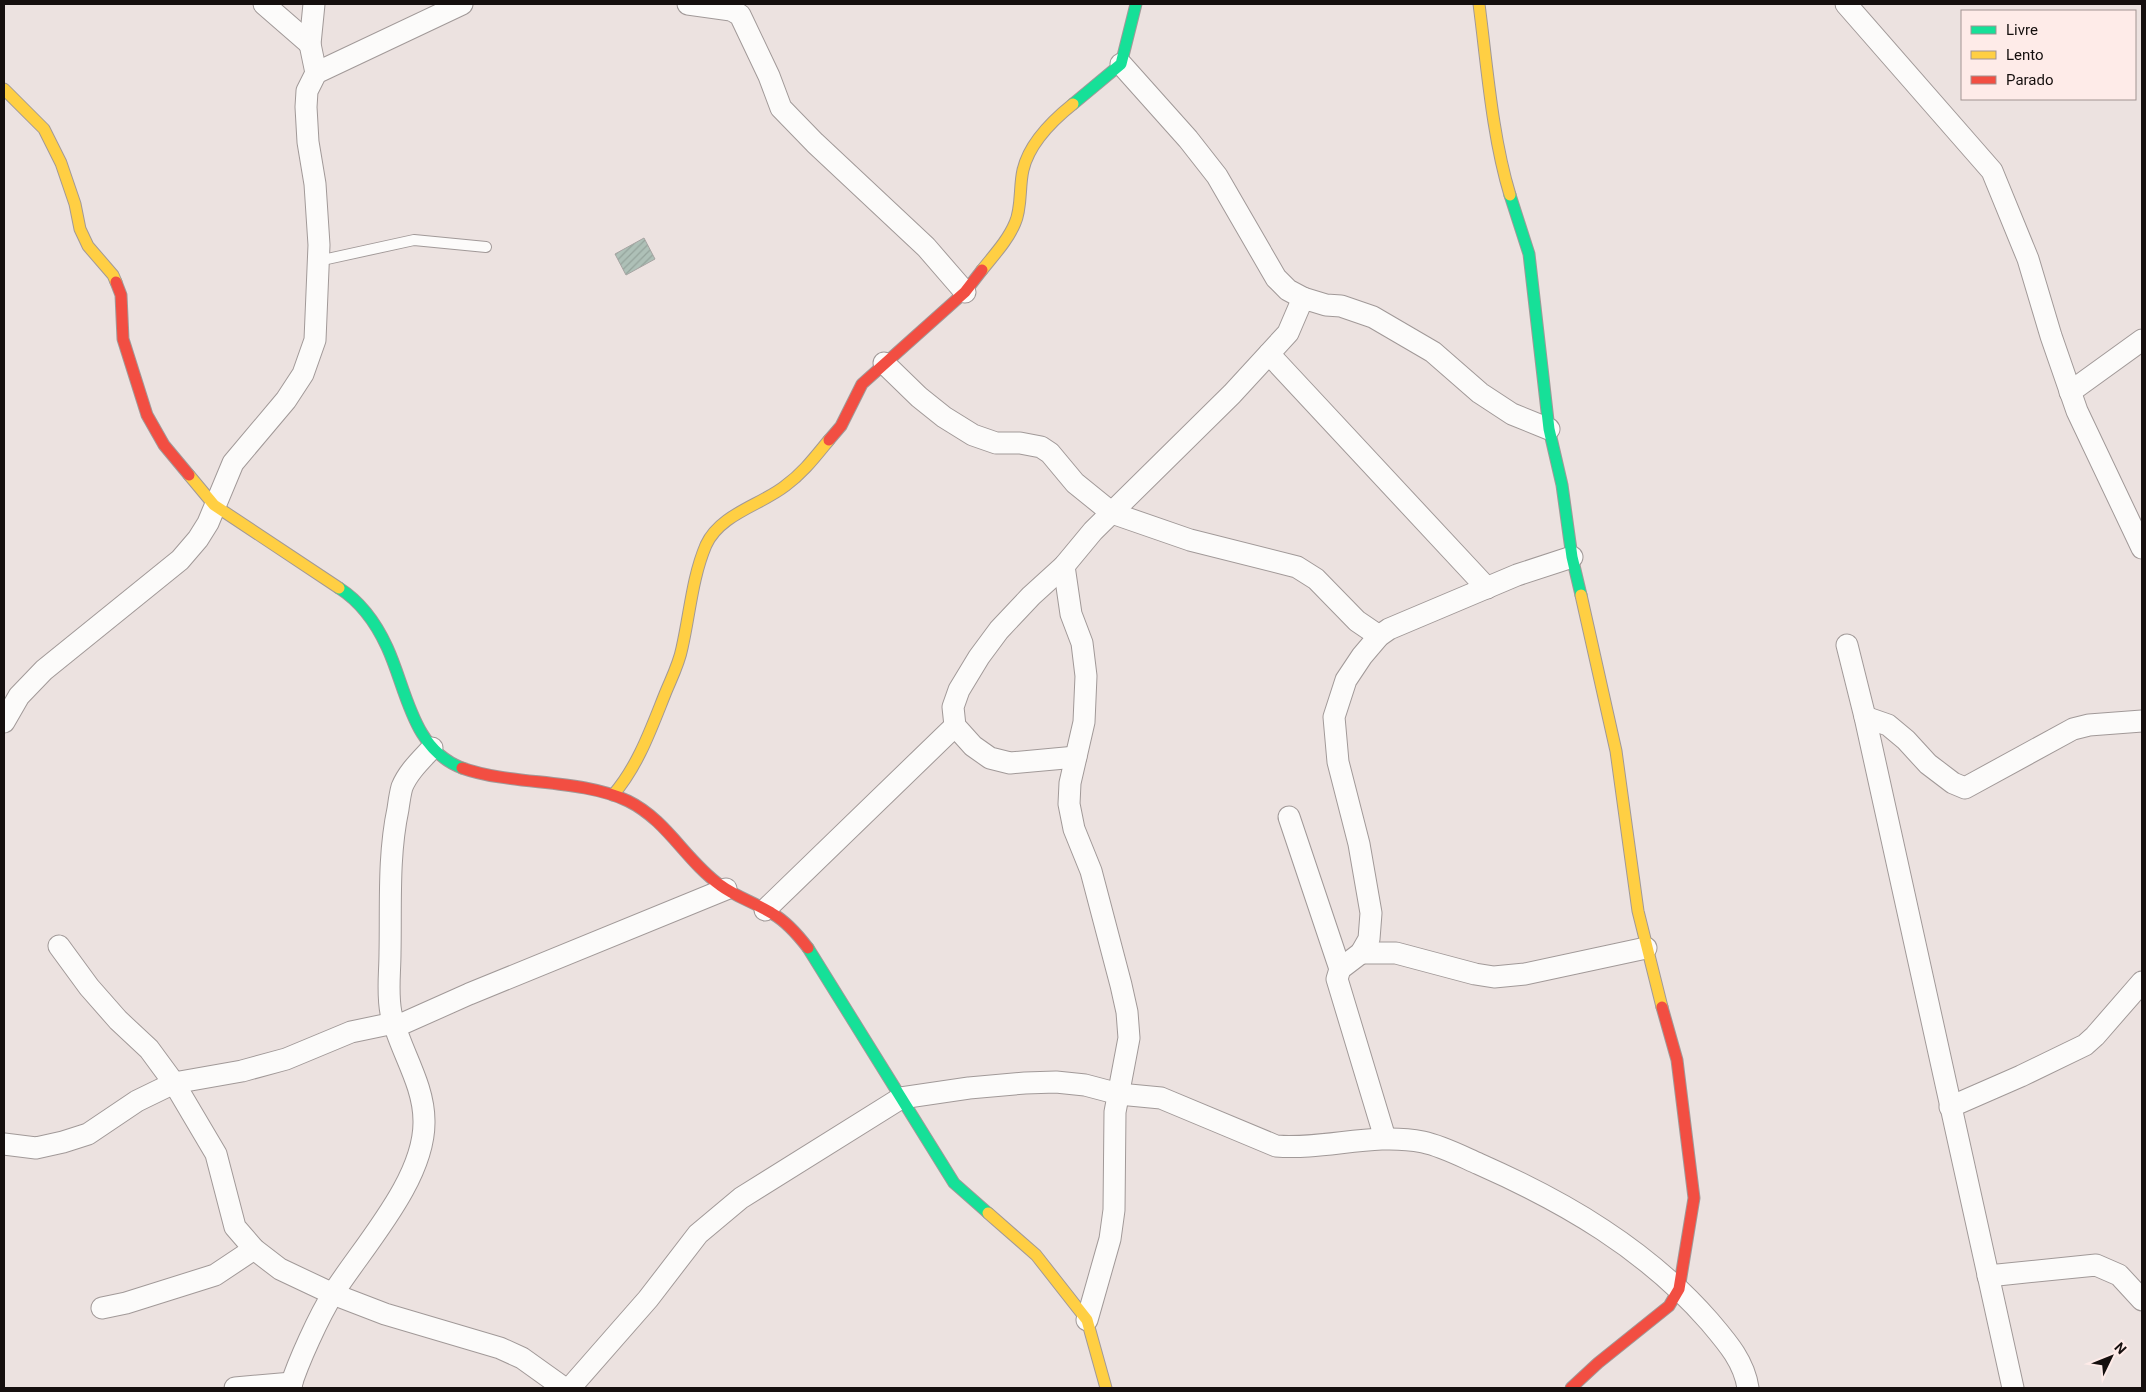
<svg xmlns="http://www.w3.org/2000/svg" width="2146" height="1392" font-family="Roboto,sans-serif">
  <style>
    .building { fill: url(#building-hatch); stroke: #a6a4a2 }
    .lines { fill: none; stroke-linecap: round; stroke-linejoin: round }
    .lane-casing { stroke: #a19998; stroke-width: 12 }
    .street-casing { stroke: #a19998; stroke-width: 23 }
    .fast-casing { stroke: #a19998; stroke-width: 13 }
    .slow-casing { stroke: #a19998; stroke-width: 13 }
    .jam-casing { stroke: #a19998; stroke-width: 13 }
    .lane { stroke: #fcfbfa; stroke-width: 10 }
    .street { stroke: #fcfbfa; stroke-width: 21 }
    .fast { stroke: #16e098; stroke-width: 11 }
    .slow { stroke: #ffcf43; stroke-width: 11 }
    .jam { stroke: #f24e42; stroke-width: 11 }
  </style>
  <defs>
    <pattern id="building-hatch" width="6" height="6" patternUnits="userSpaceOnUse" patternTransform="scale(1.25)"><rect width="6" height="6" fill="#aec0b7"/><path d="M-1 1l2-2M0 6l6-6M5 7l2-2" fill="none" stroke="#95a49c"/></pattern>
  </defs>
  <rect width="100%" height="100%" fill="#ece2e0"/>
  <path class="building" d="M644,238L655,259L626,275L615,254Z"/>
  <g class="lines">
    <g class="lane-casing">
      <path id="lane" d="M318,261L414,240L486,247"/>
    </g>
    <g class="street-casing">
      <g id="street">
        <path d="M264,4L310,44"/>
        <path d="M314,4L310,44L316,73"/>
        <path d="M688,4L731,10L740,15L769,76L781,108L815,143L926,247L965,292"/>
        <path d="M1846,4L1992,171L2028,259L2051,336L2077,411L2142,548"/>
        <path d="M1121,64L1188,139L1217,176L1276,278L1288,290L1303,298"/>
        <path d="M1269,354L1487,588"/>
        <path d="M884,363L919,397L944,417L973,435L996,443H1020L1041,447L1050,453L1075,483L1112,513L1190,540L1297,567L1316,579L1357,621L1379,636"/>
        <path d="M2070,392L2142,340"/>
        <path d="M1064,566L1071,614L1082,643L1086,676L1084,722L1070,783L1069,804L1074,829L1091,871L1121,985L1127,1012L1129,1038L1115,1112L1114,1210L1110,1239L1087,1320"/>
        <path d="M1847,645L1865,717L2013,1388"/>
        <path d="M1865,717L1888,725L1906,740L1928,764L1953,783L1965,788L2073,729L2089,725L2142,721"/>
        <path d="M4,722L19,696L44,670L180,560L198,539L208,523L233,463L286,400L303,374L315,340L319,245L315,184L308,142L306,107L307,91L316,73L462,4"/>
        <path d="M1076,757L1010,763L990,758L973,746L955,726L953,707L959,690L979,657L999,630L1031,596L1064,566L1093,531L1232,394L1288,333L1303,298L1326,305L1341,306L1373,317L1433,352L1480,393L1512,414L1549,429"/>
        <path d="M1289,817L1340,969"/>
        <path d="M765,910L955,726"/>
        <path d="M59,946L89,987L118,1020L149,1049L174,1083L216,1154L235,1227L254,1249L280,1269L333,1294L385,1314L500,1348L522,1358L564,1388"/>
        <path d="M1361,953H1396L1475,974L1494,977L1525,974L1646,948"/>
        <path d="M1950,1107L2021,1076L2085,1045L2095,1036L2142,982"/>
        <path d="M1385,1138L1337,979L1340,969L1361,953L1369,939L1371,913L1359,844L1338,762L1334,717L1346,680L1362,656L1379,636L1389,629L1517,575L1572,557"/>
        <path d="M4,1144L36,1148L63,1142L88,1134L137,1101L174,1083L242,1071L286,1059L351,1032L394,1023H404L469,994L726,889"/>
        <path d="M1988,1276L2096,1265L2119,1275L2142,1300"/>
        <path d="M102,1308L126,1303L215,1275L254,1249"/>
        <path d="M235,1388L292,1383"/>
        <path d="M290,1388C298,1362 319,1316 334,1292C365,1244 425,1179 424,1121C424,1083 399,1049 391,1013C387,993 390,973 390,953C391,905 388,856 398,809C399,802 400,794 402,787C408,772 421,760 432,748"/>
        <path d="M570,1388L648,1299L698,1234L741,1198L901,1098L969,1088L1025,1083L1056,1082L1085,1085L1119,1094L1161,1098L1276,1146C1326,1150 1373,1132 1423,1142C1442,1146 1461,1156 1479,1164C1565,1202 1646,1249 1709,1321C1726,1341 1744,1361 1748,1388"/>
      </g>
    </g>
    <g class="fast-casing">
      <g id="fast">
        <path d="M1073,104L1121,64L1136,4"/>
        <path d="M1510,195L1529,254L1549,429L1562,485L1572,557L1581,595"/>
        <path d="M339,588C361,602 376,623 387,647C407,690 412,749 462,768"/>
        <path d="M808,948L954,1183L988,1213"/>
      </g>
    </g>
    <g class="slow-casing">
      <g id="slow">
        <path d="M1479,4C1487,65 1492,136 1510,195"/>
        <path d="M4,89L44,129L61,163L75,204L80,229L88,246L113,275L116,282"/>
        <path d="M982,270C994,255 1008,240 1015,223C1022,208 1019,187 1023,170C1029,144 1053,120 1073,104"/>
        <path d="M189,475L214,505L339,588"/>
        <path d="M1581,595L1616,751L1638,911L1662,1007"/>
        <path d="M613,795C638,766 651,729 665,694C671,679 679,664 682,648C690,613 692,578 706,545C720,514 761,505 785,486C803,473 815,457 829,440"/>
        <path d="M988,1213L1036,1255L1087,1320L1106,1388"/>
      </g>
    </g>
    <g class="jam-casing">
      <g id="jam">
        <path d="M116,282L121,295L123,339L147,415L164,445L189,475"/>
        <path d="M829,440L841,426L862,384L965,292L982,270"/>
        <path d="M462,768C513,786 579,778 628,801C667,820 686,861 720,885C736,897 756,903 773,914C787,922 798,935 808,948"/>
        <path d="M1571,1388L1598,1363L1669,1306L1679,1289L1694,1198L1677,1060L1662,1007"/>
      </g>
    </g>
    <use href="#lane" class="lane"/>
    <use href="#street" class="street"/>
    <use href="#fast" class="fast"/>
    <use href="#slow" class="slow"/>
    <use href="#jam" class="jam"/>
  </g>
  <rect width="2146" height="1392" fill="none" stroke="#150f0e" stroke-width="10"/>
  <rect x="1961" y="10" width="175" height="90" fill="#feebe8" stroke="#a19391"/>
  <rect x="1971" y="26" width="25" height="8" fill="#16e098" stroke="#a19391"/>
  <text x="2006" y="35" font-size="15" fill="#150f0e">Livre</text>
  <rect x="1971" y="51" width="25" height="8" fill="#ffcf43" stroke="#a19391"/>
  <text x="2006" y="60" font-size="15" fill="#150f0e">Lento</text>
  <rect x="1971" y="76" width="25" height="8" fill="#f24e42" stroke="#a19391"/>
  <text x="2006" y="85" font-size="15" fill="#150f0e">Parado</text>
  <g transform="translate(2111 1357) rotate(47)" stroke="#feebe8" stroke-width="4" paint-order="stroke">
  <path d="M0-4L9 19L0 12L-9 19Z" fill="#150f0e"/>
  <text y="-8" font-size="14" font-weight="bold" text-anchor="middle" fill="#150f0e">N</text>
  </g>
</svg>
